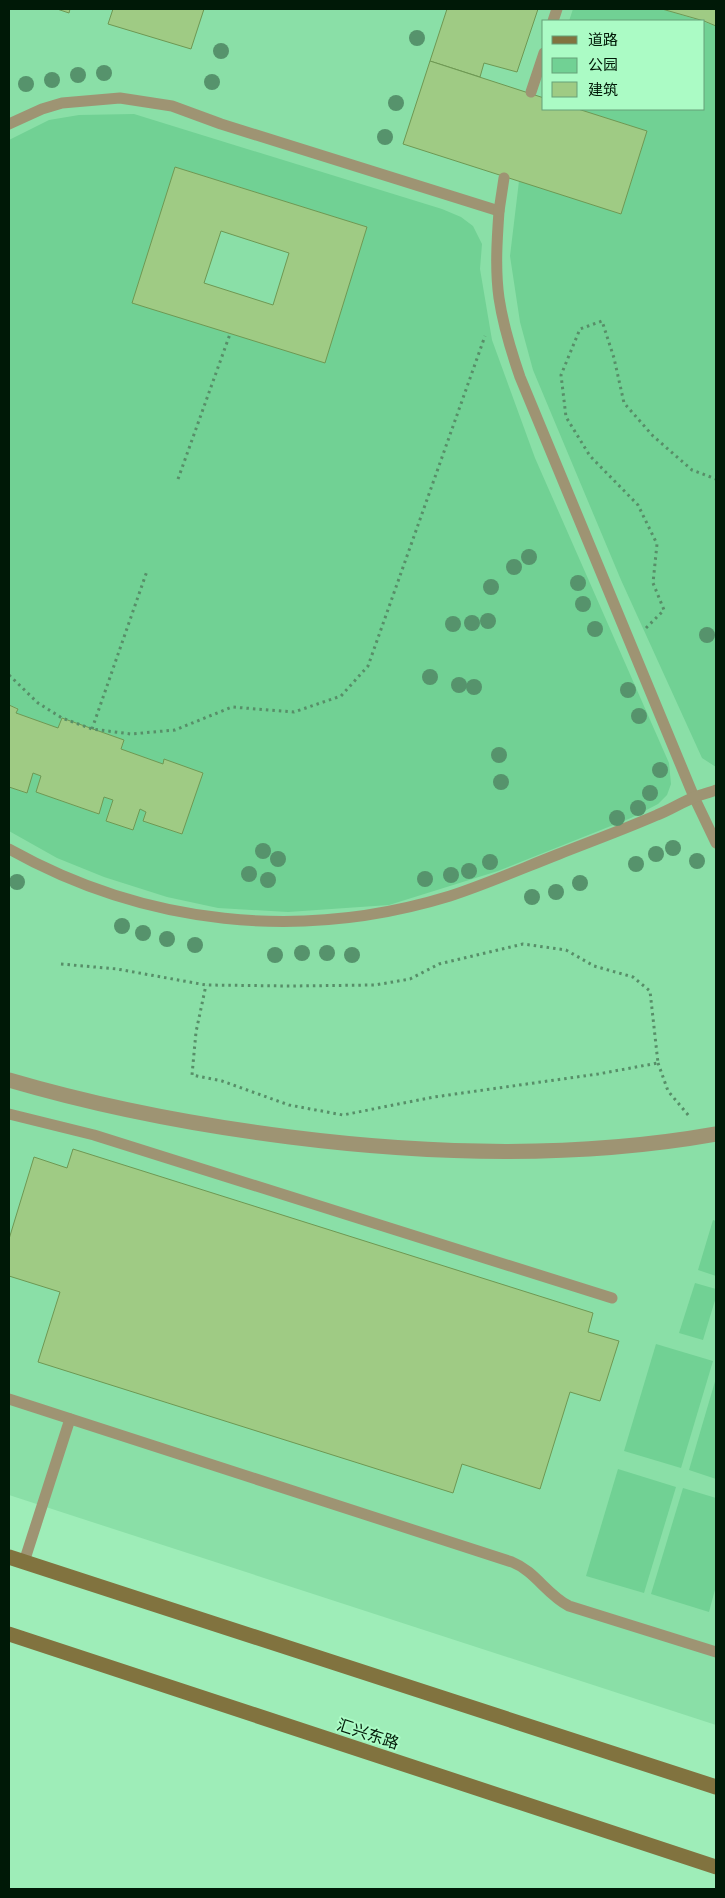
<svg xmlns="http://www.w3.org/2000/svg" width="725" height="1898" font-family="Raleway,'Noto Sans SC',sans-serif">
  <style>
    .built { fill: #8adfa7; fill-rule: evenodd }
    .green { fill: #71d194; fill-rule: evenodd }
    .building { fill: #9fcb84; stroke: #6e9853; fill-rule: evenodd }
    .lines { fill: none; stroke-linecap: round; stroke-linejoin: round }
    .path { stroke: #578e68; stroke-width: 3; stroke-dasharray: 2.5 4; stroke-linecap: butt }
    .lane { stroke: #9e9473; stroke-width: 11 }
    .street { stroke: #9e9473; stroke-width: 15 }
    .secondary { stroke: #81733f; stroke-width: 15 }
    .tree { fill: #56936c }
    .labels { text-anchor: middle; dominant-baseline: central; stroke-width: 4; stroke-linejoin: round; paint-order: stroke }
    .street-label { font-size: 16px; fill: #001907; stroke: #abfbc5 }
  </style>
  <rect width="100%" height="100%" fill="#9eedb8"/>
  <path class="built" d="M9,9H716V1725L9,1495ZM544,21H704V109H544Z"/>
  <g class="green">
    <path d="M573,9H662L701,21H569Z"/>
    <path d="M704,22L716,26V767L702,758L621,580L533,370L520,322L510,256L519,181L621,214L647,131L578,109H704Z"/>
    <path d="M134,114L442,209L461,217L473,226L482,244L480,269L492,340L535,458L669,763L671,784L667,795L658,804L631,818L498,871L389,905L288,912L218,908L167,897L104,877L57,858L9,831V787L26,793L33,773L41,776L36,792L98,814L104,797L113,800L106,821L133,830L140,809L146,812L144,821L181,834L203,773L165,760L163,764L121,749L124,740L62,718L58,728L16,713L18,708L9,705V140L49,120L79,115ZM175,167L367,227L325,363L133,303Z"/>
    <path d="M713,1220L716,1221V1276L698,1270Z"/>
    <path d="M695,1283L716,1289V1297L703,1340L679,1333Z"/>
    <path d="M656,1344L713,1361L681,1468L624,1451Z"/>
    <path d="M716,1378V1479L689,1470Z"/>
    <path d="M618,1469L676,1487L644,1593L586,1576Z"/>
    <path d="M683,1488L716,1498V1586L709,1612L651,1594Z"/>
  </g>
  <g class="building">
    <path d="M57,9H70L69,13Z"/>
    <path d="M113,9H204L191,49L108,24Z"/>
    <path d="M447,9H538L517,72L484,63L480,77L430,61Z"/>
    <path d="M662,9H716V26L704,21Z"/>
    <path d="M430,61L544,98V109H578L647,131L621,214L403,144Z"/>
    <path d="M175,167L367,227L325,363L132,303ZM221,231L289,253L273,305L204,283Z"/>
    <path d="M9,705L18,709L16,713L58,728L62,718L124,740L121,749L163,764L164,759L203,773L182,834L143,821L146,812L140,809L133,830L106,821L113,800L104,797L99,814L36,792L41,776L33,773L27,793L9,787Z"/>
    <path d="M73,1149L593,1313L588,1332L619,1341L600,1401L570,1392L540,1489L462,1464L453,1493L38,1362L60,1292L9,1276V1239L34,1157L67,1168Z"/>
  </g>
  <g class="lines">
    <g class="path">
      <path d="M178,479L230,334"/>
      <path d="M646,628L664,610L653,583L657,544L638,505L590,456L566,417L561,375L580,329L602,321L614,358L624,403L653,436L692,470L716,479"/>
      <path d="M9,675L38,703L62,718L92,729L131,734L175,730L232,707L294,712L341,696L368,666L485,336"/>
      <path d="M92,729L147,571"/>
      <path d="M61,964L117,969L206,985L290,986L375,985L410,979L439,964L523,944L566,950L594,966L633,977L650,991L658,1063L598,1074L434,1097L343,1115L289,1105L222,1081L192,1075L196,1032L206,985"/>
      <path d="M658,1063L668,1091L689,1116"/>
    </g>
    <g class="lane">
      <path d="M553,21L557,9"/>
      <path d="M531,92L544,53"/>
      <path d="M9,124L42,109L62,103L120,98L172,106L221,124L499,211C497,240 495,269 499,298C503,325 511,351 520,377L694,797L716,843"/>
      <path d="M499,211L504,178"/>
      <path d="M9,849C145,925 300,942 450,896C487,884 523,868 559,854C592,841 625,829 657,815C670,810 682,802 695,797C702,794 709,793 716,790"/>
      <path d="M9,1114L94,1135L612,1298"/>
      <path d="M9,1399L512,1562C535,1571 547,1595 569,1606L716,1652"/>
      <path d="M24,1562L70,1419"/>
    </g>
    <path class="street" d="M9,1080C101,1107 195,1125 290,1137C432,1155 575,1159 716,1134"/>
    <g class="secondary">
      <path d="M9,1557L716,1787"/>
      <path d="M9,1634L716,1867"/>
    </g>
  </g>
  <g class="tree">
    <circle cx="417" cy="38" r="8"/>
    <circle cx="221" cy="51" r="8"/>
    <circle cx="104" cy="73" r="8"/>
    <circle cx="78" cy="75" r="8"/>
    <circle cx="52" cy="80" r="8"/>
    <circle cx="212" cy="82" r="8"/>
    <circle cx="26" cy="84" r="8"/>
    <circle cx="396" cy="103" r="8"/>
    <circle cx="385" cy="137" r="8"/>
    <circle cx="529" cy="557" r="8"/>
    <circle cx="514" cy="567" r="8"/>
    <circle cx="578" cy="583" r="8"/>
    <circle cx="491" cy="587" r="8"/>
    <circle cx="583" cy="604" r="8"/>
    <circle cx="488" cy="621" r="8"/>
    <circle cx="472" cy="623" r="8"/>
    <circle cx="453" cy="624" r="8"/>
    <circle cx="595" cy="629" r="8"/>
    <circle cx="707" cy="635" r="8"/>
    <circle cx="430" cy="677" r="8"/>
    <circle cx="459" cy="685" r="8"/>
    <circle cx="474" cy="687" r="8"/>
    <circle cx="628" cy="690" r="8"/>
    <circle cx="639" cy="716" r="8"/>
    <circle cx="499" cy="755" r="8"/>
    <circle cx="660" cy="770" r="8"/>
    <circle cx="501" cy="782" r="8"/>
    <circle cx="650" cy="793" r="8"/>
    <circle cx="638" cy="808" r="8"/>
    <circle cx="617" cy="818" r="8"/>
    <circle cx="673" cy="848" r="8"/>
    <circle cx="263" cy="851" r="8"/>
    <circle cx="656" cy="854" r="8"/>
    <circle cx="278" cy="859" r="8"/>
    <circle cx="697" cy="861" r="8"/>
    <circle cx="490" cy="862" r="8"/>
    <circle cx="636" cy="864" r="8"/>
    <circle cx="469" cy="871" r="8"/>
    <circle cx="249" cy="874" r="8"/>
    <circle cx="451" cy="875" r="8"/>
    <circle cx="425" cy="879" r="8"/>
    <circle cx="268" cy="880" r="8"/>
    <circle cx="17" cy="882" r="8"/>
    <circle cx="580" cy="883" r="8"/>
    <circle cx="556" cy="892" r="8"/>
    <circle cx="532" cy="897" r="8"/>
    <circle cx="122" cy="926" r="8"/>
    <circle cx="143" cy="933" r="8"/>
    <circle cx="167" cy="939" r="8"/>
    <circle cx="195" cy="945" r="8"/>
    <circle cx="302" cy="953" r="8"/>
    <circle cx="327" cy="953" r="8"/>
    <circle cx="275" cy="955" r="8"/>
    <circle cx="352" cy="955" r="8"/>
  </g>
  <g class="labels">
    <g class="street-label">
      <text transform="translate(368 1734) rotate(18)">汇兴东路</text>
    </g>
  </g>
  <rect width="725" height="1898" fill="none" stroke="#001907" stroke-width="20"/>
  <rect x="542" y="20" width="162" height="90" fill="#abfbc5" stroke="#67a179"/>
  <rect x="552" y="36" width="25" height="8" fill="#81733f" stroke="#67a179"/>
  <text x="588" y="45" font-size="15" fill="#001907">道路</text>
  <rect x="552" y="58" width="25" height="15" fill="#71d194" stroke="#67a179"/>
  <text x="588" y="70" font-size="15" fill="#001907">公园</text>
  <rect x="552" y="82" width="25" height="15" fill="#9fcb84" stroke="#67a179"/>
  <text x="588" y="95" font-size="15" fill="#001907">建筑</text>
</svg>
